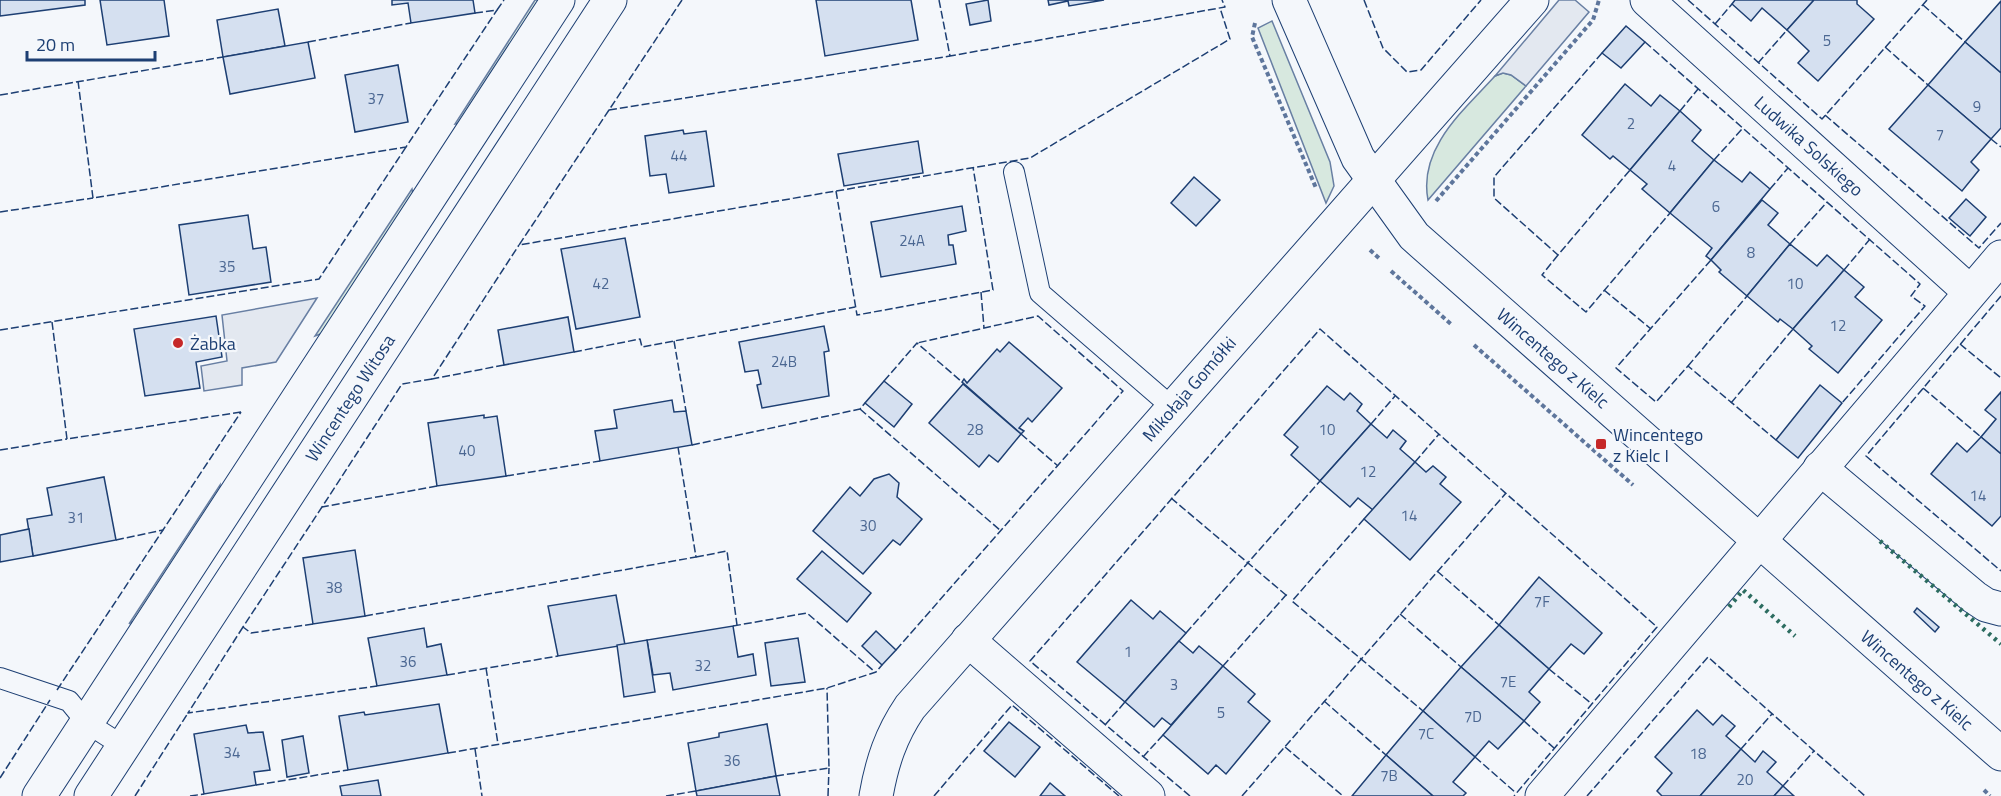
<svg xmlns="http://www.w3.org/2000/svg" width="2001" height="796" font-family="'Titillium Web',sans-serif">
  <style>
    .green { fill: #d7e8df; stroke: #687fa3; stroke-width: 1.5 }
    .parking { fill: #e3e8f0; stroke: #687fa3; stroke-width: 1.5 }
    .building { fill: #d5e0f0; stroke: #1d3f73; stroke-width: 1.5 }
    .lines { fill: none; stroke-linecap: round; stroke-linejoin: round }
    .service-casing { stroke: #1d3f73; stroke-width: 22 }
    .minor-casing { stroke: #1d3f73; stroke-width: 35 }
    .secondary-casing { stroke: #1d3f73; stroke-width: 35 }
    .path { stroke: #5e769c; stroke-width: 4; stroke-dasharray: 4.5 3; stroke-linecap: butt }
    .service { stroke: #f4f7fb; stroke-width: 20 }
    .minor { stroke: #f4f7fb; stroke-width: 33 }
    .secondary { stroke: #f4f7fb; stroke-width: 33 }
    .hedge { stroke: #2c6c60; stroke-width: 4.5; stroke-dasharray: 3 4.5; stroke-linecap: butt }
    .fence { stroke: #1d3f73; stroke-width: 1.5; stroke-dasharray: 8 3; stroke-linecap: butt }
    .poi-dot { fill: #c62828; stroke: #f4f7fb; stroke-width: 2 }
    .labels { text-anchor: middle; dominant-baseline: central; stroke-width: 4.5; stroke-linejoin: round; paint-order: stroke }
    .number-label { font-size: 15px; fill: #4b6792 }
    .street-label { font-size: 18px; fill: #1d3f73; stroke: #f4f7fb }
    .poi-label { font-size: 18px; fill: #1d3f73; stroke: #f4f7fb; text-anchor: start }
  </style>
  <rect width="100%" height="100%" fill="#f4f7fb"/>
  <g class="green">
    <path d="M535,0H542L462,123L455,124Z"/>
    <path d="M1272,21L1330,162L1334,186L1326,203L1258,28Z"/>
    <path d="M1503,73L1511,75L1526,86L1428,200C1418,148 1464,110 1495,76Z"/>
    <path d="M412,189L414,199L326,332L315,336Z"/>
    <path d="M220,485L219,499L142,615L129,624Z"/>
  </g>
  <g class="parking">
    <path d="M1559,0H1575L1589,12L1526,86L1511,75L1503,73L1495,76Z"/>
    <path d="M317,298L276,362L242,368V385L204,391L201,366L227,361L222,315Z"/>
  </g>
  <g class="building">
    <path d="M0,0H85V5L0,16Z"/>
    <path d="M100,0H164L169,36L107,45Z"/>
    <path d="M392,0H473L475,13L411,23L408,3L392,5Z"/>
    <path d="M816,0H911L918,40L825,56Z"/>
    <path d="M988,0L991,21L970,25L966,4Z"/>
    <path d="M1048,0H1104L1069,6L1068,1L1049,5Z"/>
    <path d="M1735,0H1814L1787,30L1762,8L1751,21L1732,4Z"/>
    <path d="M1814,0H1857V4L1874,19L1818,81L1798,63L1809,51L1787,30Z"/>
    <path d="M2001,1V73L1965,42Z"/>
    <path d="M278,9L285,46L223,57L217,20Z"/>
    <path d="M1626,26L1645,42L1621,68L1602,53Z"/>
    <path d="M308,42L315,78L230,94L223,57Z"/>
    <path d="M1965,42L2001,73V128L1991,139L1928,85Z"/>
    <path d="M398,65L408,122L355,132L345,75Z"/>
    <path d="M1625,84L1651,106L1660,95L1680,111L1630,170L1613,156L1610,159L1582,135Z"/>
    <path d="M1928,85L1991,139L1971,162L1979,170L1962,191L1889,129Z"/>
    <path d="M1680,111L1701,130L1692,141L1714,160L1670,213L1642,189L1647,184L1630,170Z"/>
    <path d="M683,130L684,134L706,131L714,186L669,193L666,174L650,176L645,136Z"/>
    <path d="M918,141L923,173L844,186L838,154Z"/>
    <path d="M1714,160L1742,182L1750,172L1770,189L1711,260L1706,256L1712,248L1670,213Z"/>
    <path d="M1194,177L1220,200L1196,226L1171,203Z"/>
    <path d="M1966,199L1986,217L1970,236L1949,218Z"/>
    <path d="M1762,200L1778,213L1768,225L1790,244L1747,296L1719,272L1721,270L1711,260Z"/>
    <path d="M962,206L966,231L948,235L949,245H953L956,264L881,277L871,222Z"/>
    <path d="M248,215L253,249L266,247L271,282L189,295L179,225Z"/>
    <path d="M625,238L640,317L576,329L561,249Z"/>
    <path d="M1790,244L1817,266L1827,255L1844,270L1793,329L1780,319L1778,322L1747,296Z"/>
    <path d="M1844,270L1864,287L1855,297L1882,320L1838,373L1809,349L1812,346L1793,329Z"/>
    <path d="M216,316L222,357L196,362L200,388L145,396L134,329Z"/>
    <path d="M568,317L574,352L504,365L498,330Z"/>
    <path d="M824,326L829,351L824,352L829,396L762,408L757,385L761,384L758,370L745,372L739,342Z"/>
    <path d="M1009,342L1062,388L1032,422L1028,418L1019,428L1024,431L1021,434L962,382L964,379L967,383L997,349L1000,352Z"/>
    <path d="M884,381L912,404L894,427L865,403Z"/>
    <path d="M963,384L1021,434L998,462L989,455L979,467L929,423Z"/>
    <path d="M1820,385L1842,403L1798,458L1776,440Z"/>
    <path d="M1327,386L1344,400L1350,393L1362,404L1357,411L1371,424L1320,481L1291,455L1298,447L1284,435Z"/>
    <path d="M2001,392V454L1981,437L1996,419L1985,410Z"/>
    <path d="M672,400L674,412L686,411L692,445L600,461L595,431L617,428L614,410Z"/>
    <path d="M484,415V418L497,416L506,476L437,486L428,423Z"/>
    <path d="M1371,424L1387,438L1393,430L1406,441L1400,449L1415,462L1373,510L1358,498L1350,507L1320,481Z"/>
    <path d="M1981,437L2001,454V516L1992,526L1931,474L1957,443L1967,452Z"/>
    <path d="M1415,462L1426,472L1433,466L1446,477L1440,484L1461,502L1410,560L1364,519Z"/>
    <path d="M889,474L899,483L897,497L922,519L900,545L893,540L863,574L813,531L850,487L860,496L874,479Z"/>
    <path d="M104,477L116,540L33,556L27,519L52,515L47,488Z"/>
    <path d="M29,529L33,556L0,562V535Z"/>
    <path d="M355,550L365,616L313,624L303,558Z"/>
    <path d="M822,551L871,593L847,622L797,579Z"/>
    <path d="M1539,577L1602,633L1584,654L1571,644L1549,669L1499,625Z"/>
    <path d="M616,595L625,645L558,656L548,606Z"/>
    <path d="M1131,600L1153,619L1160,611L1186,633L1125,702L1077,662Z"/>
    <path d="M1917,608L1939,627L1935,632L1914,612Z"/>
    <path d="M1499,625L1549,669L1529,692L1540,702L1524,721L1461,667Z"/>
    <path d="M733,626L738,657L753,654L756,675L673,690L670,673L653,675L647,640Z"/>
    <path d="M424,628L427,647L441,644L447,675L377,686L368,638Z"/>
    <path d="M876,631L896,650L882,665L862,646Z"/>
    <path d="M798,638L805,682L771,686L765,643Z"/>
    <path d="M647,640L655,692L624,697L617,645Z"/>
    <path d="M1179,641L1193,653L1199,646L1223,666L1171,725L1162,718L1154,727L1125,702Z"/>
    <path d="M1223,666L1255,694L1248,702L1270,721L1226,774L1216,765L1208,774L1163,735Z"/>
    <path d="M1461,667L1524,721L1498,749L1489,741L1475,757L1423,711Z"/>
    <path d="M439,704L448,753L348,770L339,716L364,712L365,715Z"/>
    <path d="M1697,710L1713,725L1722,715L1735,726L1726,736L1741,749L1700,796H1662L1657,791L1672,773L1655,757Z"/>
    <path d="M1423,711L1475,757L1453,782L1466,793L1463,796H1433L1386,755Z"/>
    <path d="M1009,722L1040,747L1015,777L984,751Z"/>
    <path d="M767,724L776,776L696,791L688,743L719,737V733Z"/>
    <path d="M246,725L248,733L263,732L270,770L254,772L256,785L204,794L194,734Z"/>
    <path d="M303,736L309,773L287,777L282,740Z"/>
    <path d="M1741,749L1755,762L1763,751L1776,762L1767,772L1783,786L1774,796H1700Z"/>
    <path d="M1386,755L1433,796H1352Z"/>
    <path d="M776,776L780,796H697L696,791Z"/>
    <path d="M378,780L381,796H342L340,786Z"/>
    <path d="M1050,783L1065,796H1040Z"/>
    <path d="M1783,786L1794,796H1774Z"/>
  </g>
  <g class="lines">
    <g class="service-casing">
      <g id="service">
        <path d="M1014,172L1040,293L1173,408"/>
        <path d="M0,678L69,701L87,723L123,746"/>
      </g>
    </g>
    <g class="minor-casing">
      <g id="minor">
        <path d="M1289,0L1358,158L1414,236L2001,754"/>
        <path d="M1647,0L1970,292"/>
        <path d="M1820,468L1974,597L1986,605L2001,609"/>
        <path d="M968,640L1148,796"/>
        <path d="M876,796C882,762 891,735 910,707L1532,0"/>
        <path d="M1542,796L2001,257"/>
      </g>
    </g>
    <g class="secondary-casing">
      <g id="secondary">
        <path d="M39,796L558,0"/>
        <path d="M91,796L610,0"/>
      </g>
    </g>
    <g class="path">
      <path d="M1255,23L1252,37L1316,188"/>
      <path d="M1436,201L1593,20L1599,0"/>
      <path d="M1370,250L1381,260"/>
      <path d="M1391,271L1451,324"/>
      <path d="M1474,345L1633,485"/>
      <path d="M1984,790L1990,796"/>
    </g>
    <use href="#service" class="service"/>
    <use href="#minor" class="minor"/>
    <use href="#secondary" class="secondary"/>
    <g class="hedge">
      <path d="M1880,541L2001,644"/>
      <path d="M1729,607L1743,590L1795,636"/>
    </g>
    <g class="fence">
      <path d="M682,0L609,110L950,56"/>
      <path d="M939,0L950,56L1225,7L1222,0"/>
      <path d="M1364,0L1383,48L1407,72L1421,70L1481,0"/>
      <path d="M1688,0L1822,119L1927,0"/>
      <path d="M1923,5L1965,42"/>
      <path d="M475,13L497,10L504,0"/>
      <path d="M1715,24L1732,4"/>
      <path d="M308,42L411,23"/>
      <path d="M1645,42L1920,284L1911,296L1925,306L1842,403"/>
      <path d="M1885,47L1928,85"/>
      <path d="M1602,53L1494,177V198L1558,255L1630,170"/>
      <path d="M1758,63L1787,30"/>
      <path d="M78,81L93,198L406,147L497,10"/>
      <path d="M0,95L223,57"/>
      <path d="M609,110L519,245L1030,158L1230,39L1220,8"/>
      <path d="M1680,111L1698,89"/>
      <path d="M1825,115L1979,248L2001,223"/>
      <path d="M1991,139L2001,147"/>
      <path d="M1714,160L1743,128"/>
      <path d="M1770,189L1788,168"/>
      <path d="M836,191L857,315L993,290L973,167"/>
      <path d="M0,212L93,198"/>
      <path d="M1790,244L1827,202"/>
      <path d="M1558,255L1542,275L1586,312L1670,213"/>
      <path d="M1711,260L1616,368L1656,402L1688,366L1776,440"/>
      <path d="M1844,270L1870,239"/>
      <path d="M1604,290L1651,329"/>
      <path d="M981,292L984,328"/>
      <path d="M2001,296L1866,456L2001,571"/>
      <path d="M52,322L67,439L241,412"/>
      <path d="M0,330L319,279L406,147"/>
      <path d="M674,341L686,411"/>
      <path d="M1960,344L2001,378"/>
      <path d="M574,352L640,339L642,347L855,307"/>
      <path d="M504,365L432,379L519,245"/>
      <path d="M1688,366L1747,296"/>
      <path d="M432,379L402,384L322,507L437,486"/>
      <path d="M884,381L917,343L962,382"/>
      <path d="M1923,388L1981,437"/>
      <path d="M1731,403L1793,329"/>
      <path d="M860,409L1001,531"/>
      <path d="M1371,424L1395,396"/>
      <path d="M1021,434L1058,466"/>
      <path d="M692,445L860,409L865,403"/>
      <path d="M0,450L67,439"/>
      <path d="M1415,462L1439,434"/>
      <path d="M506,476L600,461"/>
      <path d="M1171,498L1286,595"/>
      <path d="M1364,519L1292,601L1423,711"/>
      <path d="M116,540L163,530L241,412"/>
      <path d="M696,557L727,551L737,625"/>
      <path d="M1437,571L1499,625"/>
      <path d="M1400,614L1461,667"/>
      <path d="M365,616L696,557L678,447"/>
      <path d="M313,624L251,633L243,627L322,507"/>
      <path d="M733,626L807,613L875,672"/>
      <path d="M243,627L188,713L377,686"/>
      <path d="M1186,633L1320,481"/>
      <path d="M896,650L1123,391L1038,316L917,343"/>
      <path d="M1223,666L1286,595L1288,596"/>
      <path d="M486,668L498,744"/>
      <path d="M1549,669L1592,704"/>
      <path d="M447,675L558,656"/>
      <path d="M57,690L163,530"/>
      <path d="M1324,701L1386,755"/>
      <path d="M1524,721L1554,748"/>
      <path d="M1105,725L1125,702"/>
      <path d="M1285,747L1343,796"/>
      <path d="M475,749L482,796"/>
      <path d="M1741,749L1772,714"/>
      <path d="M448,753L827,688L876,672L882,665"/>
      <path d="M1143,757L1163,735"/>
      <path d="M1475,757L1516,793"/>
      <path d="M776,776L829,768L827,688"/>
      <path d="M0,778L50,700"/>
      <path d="M256,785L348,770"/>
      <path d="M1783,786L1814,751"/>
      <path d="M135,796L188,713"/>
      <path d="M190,796L204,794"/>
      <path d="M666,796L696,791"/>
      <path d="M828,796L829,768"/>
      <path d="M934,796L1012,705L1119,796"/>
      <path d="M1190,796L1030,661L1320,329L1657,627L1514,796"/>
      <path d="M1242,796L1506,493"/>
      <path d="M1587,796L1708,657L1865,796"/>
    </g>
  </g>
  <g class="poi-dot">
    <circle cx="178" cy="343" r="6"/>
    <rect x="1595" y="438" width="12" height="12" rx="3"/>
  </g>
  <g class="labels">
    <g class="number-label">
      <text x="1827" y="40">5</text>
      <text x="376" y="98">37</text>
      <text x="1977" y="106">9</text>
      <text x="1631" y="123">2</text>
      <text x="1940" y="134">7</text>
      <text x="679" y="155">44</text>
      <text x="1672" y="165">4</text>
      <text x="1716" y="206">6</text>
      <text x="912" y="240">24A</text>
      <text x="1751" y="252">8</text>
      <text x="227" y="266">35</text>
      <text x="601" y="283">42</text>
      <text x="1795" y="283">10</text>
      <text x="1838" y="325">12</text>
      <text x="784" y="361">24B</text>
      <text x="975" y="429">28</text>
      <text x="1327" y="429">10</text>
      <text x="467" y="450">40</text>
      <text x="1368" y="471">12</text>
      <text x="1978" y="495">14</text>
      <text x="1409" y="515">14</text>
      <text x="76" y="517">31</text>
      <text x="868" y="525">30</text>
      <text x="334" y="587">38</text>
      <text x="1542" y="601">7F</text>
      <text x="1128" y="651">1</text>
      <text x="408" y="661">36</text>
      <text x="703" y="665">32</text>
      <text x="1508" y="681">7E</text>
      <text x="1174" y="684">3</text>
      <text x="1221" y="712">5</text>
      <text x="1473" y="716">7D</text>
      <text x="1426" y="733">7C</text>
      <text x="232" y="752">34</text>
      <text x="1698" y="753">18</text>
      <text x="732" y="760">36</text>
      <text x="1389" y="775">7B</text>
      <text x="1745" y="779">20</text>
    </g>
    <g class="street-label">
      <text transform="translate(1809 146) rotate(42)">Ludwika Solskiego</text>
      <text transform="translate(1553 358) rotate(41)">Wincentego z Kielc</text>
      <text transform="translate(1189 389) rotate(-49)">Mikołaja Gomółki</text>
      <text transform="translate(350 398) rotate(-57)">Wincentego Witosa</text>
      <text transform="translate(1917 680) rotate(41)">Wincentego z Kielc</text>
    </g>
    <g class="poi-label">
      <text x="190" y="343">Żabka</text>
      <text x="1613" y="434">Wincentego<tspan x="1613" dy="21">z Kielc I</tspan></text>
    </g>
  </g>
  <path d="M27 51v9h128v-9" fill="none" stroke="#1d3f73" stroke-width="3"/>
  <text x="36" y="51" font-size="18" fill="#1d3f73" stroke="#f4f7fb" stroke-width="4.5" paint-order="stroke">20 m</text>
</svg>
